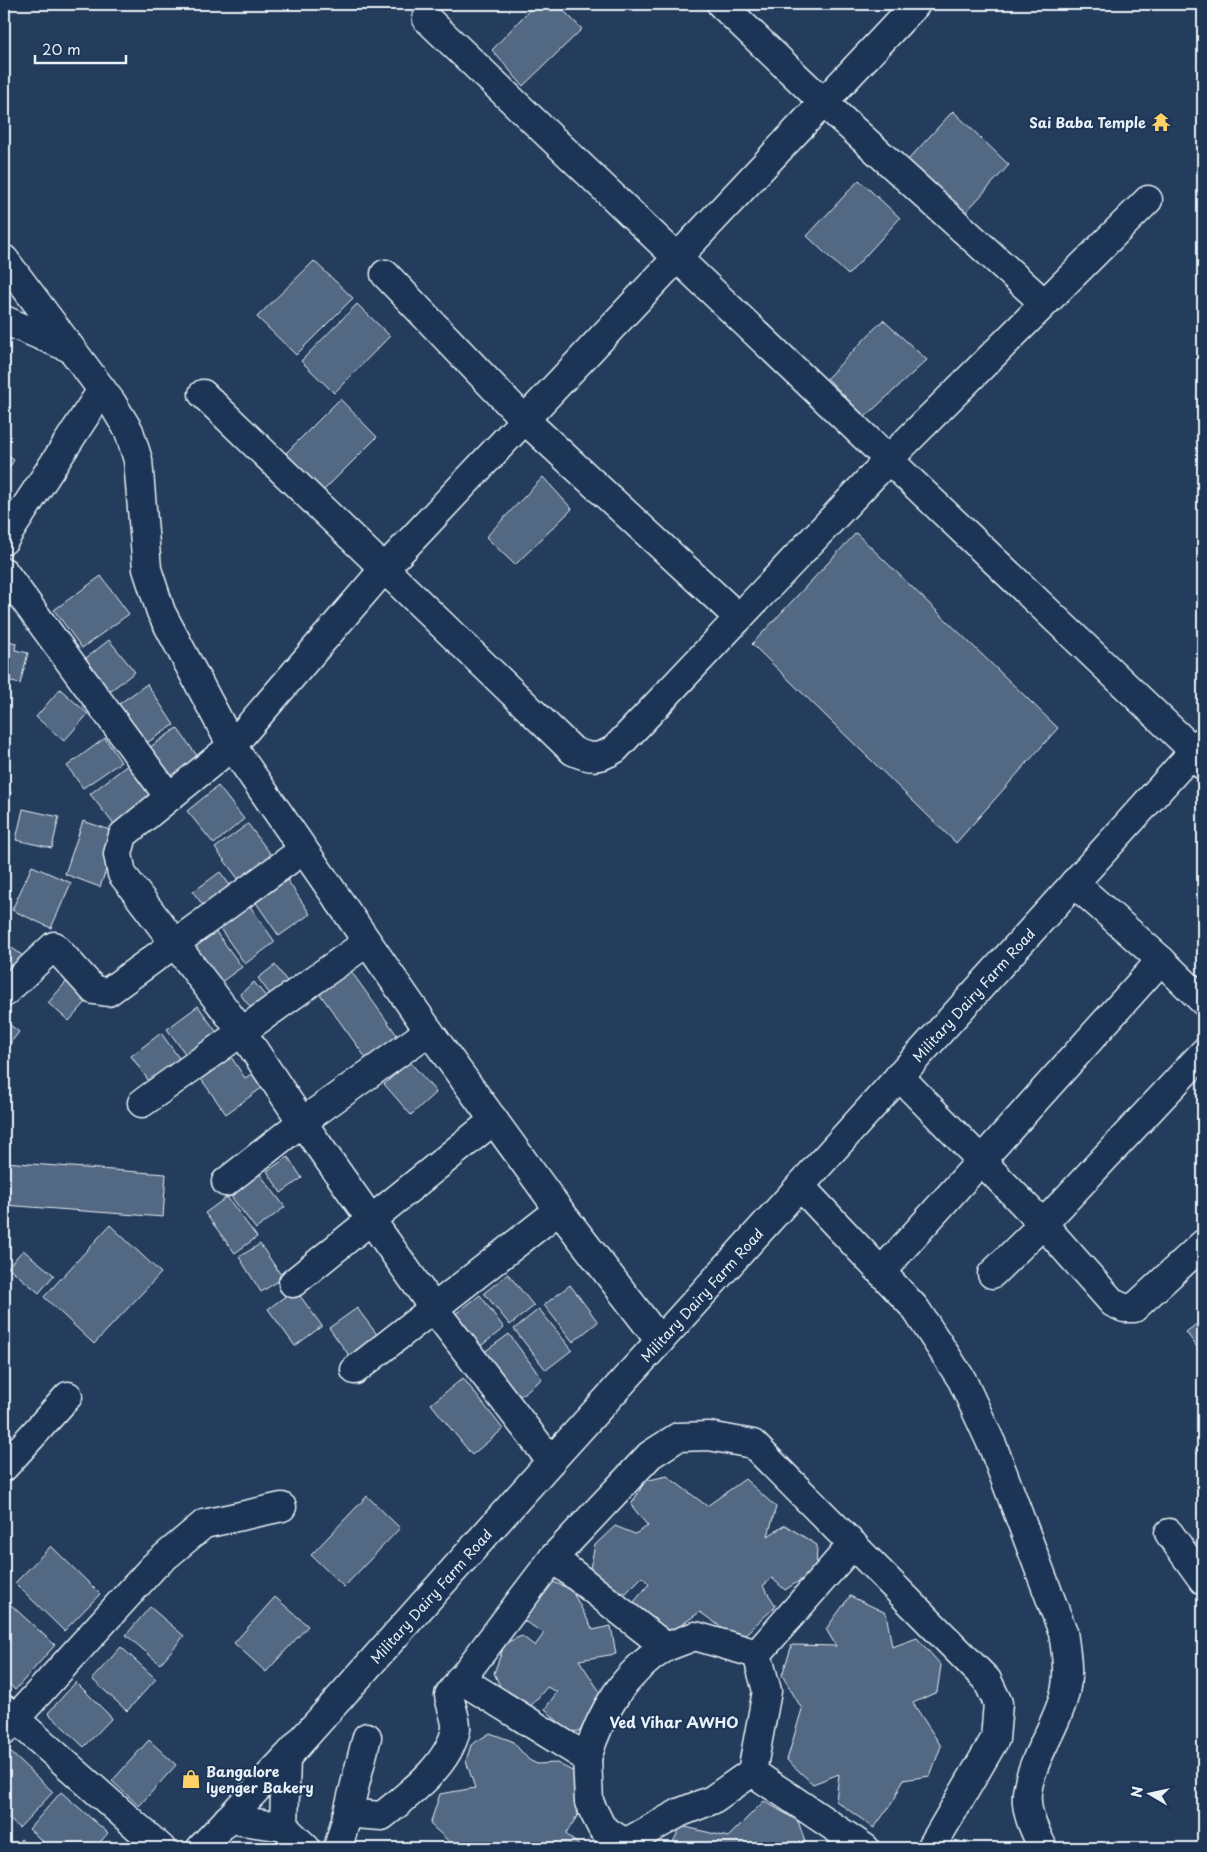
<svg xmlns="http://www.w3.org/2000/svg" width="1207" height="1852" font-family="'Playpen Sans',sans-serif">
  <style>
    .building { fill: #536782; stroke: #e8f1f8 }
    .lines { fill: none; stroke-linecap: round; stroke-linejoin: round }
    .minor-casing { stroke: #e8f1f8; stroke-width: 31 }
    .tertiary-casing { stroke: #e8f1f8; stroke-width: 31 }
    .secondary-casing { stroke: #e8f1f8; stroke-width: 31 }
    .minor { stroke: #1d3557; stroke-width: 28 }
    .tertiary { stroke: #1d3557; stroke-width: 28 }
    .secondary { stroke: #1d3557; stroke-width: 28 }
    .labels { text-anchor: middle; dominant-baseline: central; stroke-width: 4; stroke-linejoin: round; paint-order: stroke }
    .poi-label { font-size: 14px; font-weight: bold; fill: #e8f1f8; stroke: #1d3557; text-anchor: end }
    .street-label { font-size: 14px; fill: #e8f1f8; stroke: #1d3557 }
    .neighbourhood-label { font-size: 15px; font-weight: bold; fill: #e8f1f8; stroke: #1d3557 }
  </style>
  <rect width="100%" height="100%" fill="#253d5d"/>
  <filter id="ink" filterUnits="userSpaceOnUse"><feTurbulence type="fractalNoise" baseFrequency=".02" numOctaves="2"/><feDisplacementMap in="SourceGraphic" scale="10" xChannelSelector="R" yChannelSelector="G"/><feConvolveMatrix kernelMatrix="1 2 1 2 8 2 1 2 1" color-interpolation-filters="sRGB"/></filter>
  <g filter="url(#ink)">
    <g class="building">
      <path d="M535,4H557L582,29L523,86L492,50Z"/>
      <path d="M953,111L1009,165L964,214L907,161Z"/>
      <path d="M859,180L900,218L848,275L807,236Z"/>
      <path d="M314,261L353,298L296,355L257,317Z"/>
      <path d="M357,304L390,336L334,393L301,361Z"/>
      <path d="M883,320L927,360L865,417L827,378Z"/>
      <path d="M340,399L377,437L323,491L286,453Z"/>
      <path d="M4,453L14,460L4,476Z"/>
      <path d="M543,477L572,509L515,565L486,537Z"/>
      <path d="M856,533L1058,728L956,843L752,644Z"/>
      <path d="M101,576L129,614L82,648L54,610Z"/>
      <path d="M4,640L16,643L15,650L28,653L20,684L4,680Z"/>
      <path d="M109,640L135,672L106,694L81,662Z"/>
      <path d="M147,684L174,725L142,746L116,706Z"/>
      <path d="M60,689L88,714L64,741L36,717Z"/>
      <path d="M177,728L203,764L171,786L146,750Z"/>
      <path d="M105,738L121,762L83,788L67,766Z"/>
      <path d="M129,764L157,801L119,831L90,794Z"/>
      <path d="M218,786L244,819L214,844L187,811Z"/>
      <path d="M4,789L11,792L4,812Z"/>
      <path d="M23,809L59,817L52,848L16,840Z"/>
      <path d="M83,821L119,833L100,887L65,874Z"/>
      <path d="M248,824L275,860L242,884L215,848Z"/>
      <path d="M32,866L71,883L51,928L12,910Z"/>
      <path d="M220,872L233,889L205,908L193,892Z"/>
      <path d="M284,875L310,914L279,936L252,897Z"/>
      <path d="M249,905L275,942L245,964L219,927Z"/>
      <path d="M213,928L242,967L217,985L189,946Z"/>
      <path d="M4,942L27,959L11,979L4,974Z"/>
      <path d="M275,965L292,988L275,1001L258,978Z"/>
      <path d="M348,967L402,1042L371,1065L317,990Z"/>
      <path d="M66,982L87,1001L69,1021L48,1003Z"/>
      <path d="M254,982L272,1004L257,1016L240,994Z"/>
      <path d="M198,1006L220,1037L190,1060L167,1029Z"/>
      <path d="M4,1020L19,1032L4,1051Z"/>
      <path d="M161,1033L184,1065L153,1087L131,1056Z"/>
      <path d="M231,1057L245,1078L253,1073L263,1087L226,1114L201,1079Z"/>
      <path d="M410,1062L436,1092L411,1115L384,1084Z"/>
      <path d="M288,1157L302,1178L281,1193L267,1171Z"/>
      <path d="M4,1162L166,1174L163,1217L4,1205Z"/>
      <path d="M259,1173L285,1207L256,1229L230,1195Z"/>
      <path d="M227,1197L257,1237L235,1253L205,1213Z"/>
      <path d="M110,1225L161,1273L94,1344L44,1297Z"/>
      <path d="M260,1244L283,1278L261,1292L239,1257Z"/>
      <path d="M23,1250L54,1275L39,1293L8,1267Z"/>
      <path d="M508,1274L534,1306L510,1325L484,1293Z"/>
      <path d="M570,1285L598,1322L573,1342L544,1305Z"/>
      <path d="M295,1289L322,1326L295,1346L268,1309Z"/>
      <path d="M480,1295L504,1328L478,1348L454,1315Z"/>
      <path d="M357,1308L382,1341L354,1362L329,1328Z"/>
      <path d="M539,1309L572,1350L546,1370L514,1329Z"/>
      <path d="M1203,1319V1355L1186,1332Z"/>
      <path d="M509,1334L542,1379L516,1399L483,1353Z"/>
      <path d="M463,1378L503,1429L472,1455L431,1404Z"/>
      <path d="M1203,1443V1461L1195,1450Z"/>
      <path d="M667,1476L707,1506L745,1479L776,1507L768,1536L785,1525L817,1545L816,1570L785,1590L772,1578L763,1586L776,1606L739,1640L700,1612L668,1634L641,1626L634,1602L649,1584L642,1577L626,1593L611,1592L590,1568L595,1545L615,1526L635,1534L648,1526L631,1505L645,1481Z"/>
      <path d="M367,1496L400,1528L344,1587L311,1555Z"/>
      <path d="M51,1546L100,1594L64,1631L15,1583Z"/>
      <path d="M550,1581L571,1589L593,1630L611,1626L616,1654L579,1660L600,1692L580,1731L569,1732L545,1709L557,1692L547,1687L530,1707L504,1695L494,1673L505,1643L522,1636L535,1646L544,1633L524,1621L532,1594Z"/>
      <path d="M850,1596L886,1613L892,1647L917,1638L941,1665L937,1692L913,1703L941,1746L930,1776L903,1780L894,1800L874,1828L836,1801L839,1774L813,1784L787,1760L802,1709L782,1675L792,1645L836,1646L826,1629Z"/>
      <path d="M275,1597L308,1626L266,1672L234,1643Z"/>
      <path d="M11,1605L55,1645L15,1690L4,1679V1613Z"/>
      <path d="M150,1607L184,1636L160,1664L126,1635Z"/>
      <path d="M121,1647L156,1679L127,1711L92,1679Z"/>
      <path d="M76,1682L112,1718L84,1747L48,1713Z"/>
      <path d="M490,1733L512,1741L529,1760L537,1764L557,1763L576,1773L582,1808L566,1834L582,1848H456L430,1824L440,1794L475,1788L466,1761L471,1745Z"/>
      <path d="M149,1740L176,1765L139,1806L112,1781Z"/>
      <path d="M6,1748L53,1792L19,1828L4,1814V1750Z"/>
      <path d="M61,1792L108,1833L95,1848H50L29,1829Z"/>
      <path d="M764,1801L798,1821L807,1848H670L681,1826L728,1837Z"/>
      <path d="M21,1839L31,1848H13Z"/>
    </g>
    <g class="lines">
      <g class="minor-casing">
        <g id="minor">
          <path d="M721,4L823,102L1044,303"/>
          <path d="M427,19L1194,751L1203,765"/>
          <path d="M385,274L524,419L739,618"/>
          <path d="M4,320L70,348"/>
          <path d="M203,394L573,751C590,759 599,759 615,749L889,459L1148,200"/>
          <path d="M4,540L102,390"/>
          <path d="M4,572L169,797"/>
          <path d="M1074,883L1161,960L1203,1001"/>
          <path d="M4,993L54,946L94,990L108,992L303,850"/>
          <path d="M899,1076L1043,1224L1113,1303L1124,1308H1134L1203,1244"/>
          <path d="M142,1103L366,943"/>
          <path d="M226,1182L302,1122L429,1031"/>
          <path d="M801,1187L915,1308L962,1380L993,1447L1063,1632C1066,1653 1070,1675 1064,1696C1055,1730 1031,1759 1027,1793C1025,1813 1035,1831 1043,1848"/>
          <path d="M881,1272L1161,960"/>
          <path d="M992,1274L1043,1224L1203,1053"/>
          <path d="M293,1283L494,1120"/>
          <path d="M355,1370L559,1210"/>
          <path d="M551,1461L434,1309L302,1122L242,1032L122,874L118,854L123,835L232,746L384,569L916,4"/>
          <path d="M4,1467L68,1396"/>
          <path d="M1169,1533L1203,1580"/>
          <path d="M553,1558L666,1647L695,1636L757,1654"/>
          <path d="M460,1679L587,1758L589,1802L602,1828L625,1843"/>
          <path d="M4,1709L161,1848"/>
          <path d="M4,1731L154,1566L204,1524L282,1507"/>
          <path d="M587,1758C601,1711 624,1673 666,1647"/>
          <path d="M752,1772L865,1848"/>
          <path d="M347,1816L367,1737"/>
          <path d="M228,1819L284,1827L306,1848"/>
          <path d="M284,1827L286,1758"/>
          <path d="M338,1848L347,1816L355,1814L382,1816C409,1794 449,1765 456,1729C457,1720 450,1704 449,1695L553,1558L650,1455L678,1437L709,1436L753,1444L987,1680L998,1703L995,1739L931,1848"/>
          <path d="M623,1848L625,1843L681,1812L712,1800L752,1772L767,1691L757,1654L853,1544"/>
        </g>
      </g>
      <g class="tertiary-casing">
        <path id="tertiary" d="M4,259L112,403L129,431L138,460L147,569L161,612L232,746L429,1031L559,1210L660,1341"/>
      </g>
      <g class="secondary-casing">
        <g id="secondary">
          <path id="s1" d="M201,1848L286,1758L551,1461L1203,741"/>
        </g>
      </g>
      <use href="#minor" class="minor"/>
      <use href="#tertiary" class="tertiary"/>
      <use href="#secondary" class="secondary"/>
    </g>
  </g>
  <defs>
    <g id="temple-bare" transform="scale(1.5)"><path d="M0-6L5-2H3V0L6.5 2.5H4V6H1.5V3h-3V6H-4V2.5H-6.5L-3 0V-2H-5Z" fill="#ffd166" stroke="#1d3557" stroke-width="2.5" paint-order="stroke"/></g>
    <g id="shop-bare" transform="scale(1.5)"><path d="M-5-2.5h2.3a2.7 3.5 0 0 1 5.4 0H5L5.5 6h-11ZM-1.5-2.5h3a1.5 2.3 0 0 0-3 0Z" fill="#ffd166" stroke="#1d3557" stroke-width="2.5" paint-order="stroke"/></g>
  </defs>
  <g fill-rule="evenodd">
    <use href="#temple-bare" x="1161" y="122"/>
    <use href="#shop-bare" x="191" y="1779"/>
  </g>
  <g class="labels">
    <g class="poi-label">
      <text x="1146" y="122">Sai Baba Temple</text>
      <text x="206" y="1771" text-anchor="start">Bangalore<tspan x="206" dy="16">Iyenger Bakery</tspan></text>
    </g>
    <g class="street-label">
      <text stroke="none"><textPath href="#s1" startOffset="1151">Military Dairy Farm Road</textPath></text>
      <text stroke="none"><textPath href="#s1" startOffset="746">Military Dairy Farm Road</textPath></text>
      <text stroke="none"><textPath href="#s1" startOffset="341">Military Dairy Farm Road</textPath></text>
    </g>
    <g class="neighbourhood-label">
      <text x="674" y="1721">Ved Vihar AWHO</text>
    </g>
  </g>
  <rect width="1207" height="1852" fill="none" stroke="#1d3557" stroke-width="20"/>
  <rect x="10" y="10" width="1187" height="1832" fill="none" stroke="#e8f1f8" stroke-width="2" filter="url(#ink)"/>
  <g transform="translate(1150 1794) rotate(279)" stroke="#1d3557" stroke-width="4" paint-order="stroke">
  <path d="M0-4L9 19L0 12L-9 19Z" fill="#e8f1f8"/>
  <text y="-8" font-size="14" font-weight="bold" text-anchor="middle" fill="#e8f1f8">N</text>
  </g>
  <path d="M35 55v8h91v-8" fill="none" stroke="#e8f1f8" stroke-width="2.5"/>
  <text x="42" y="55" font-size="15" fill="#e8f1f8" stroke="#1d3557" stroke-width="4" paint-order="stroke">20 m</text>
</svg>
